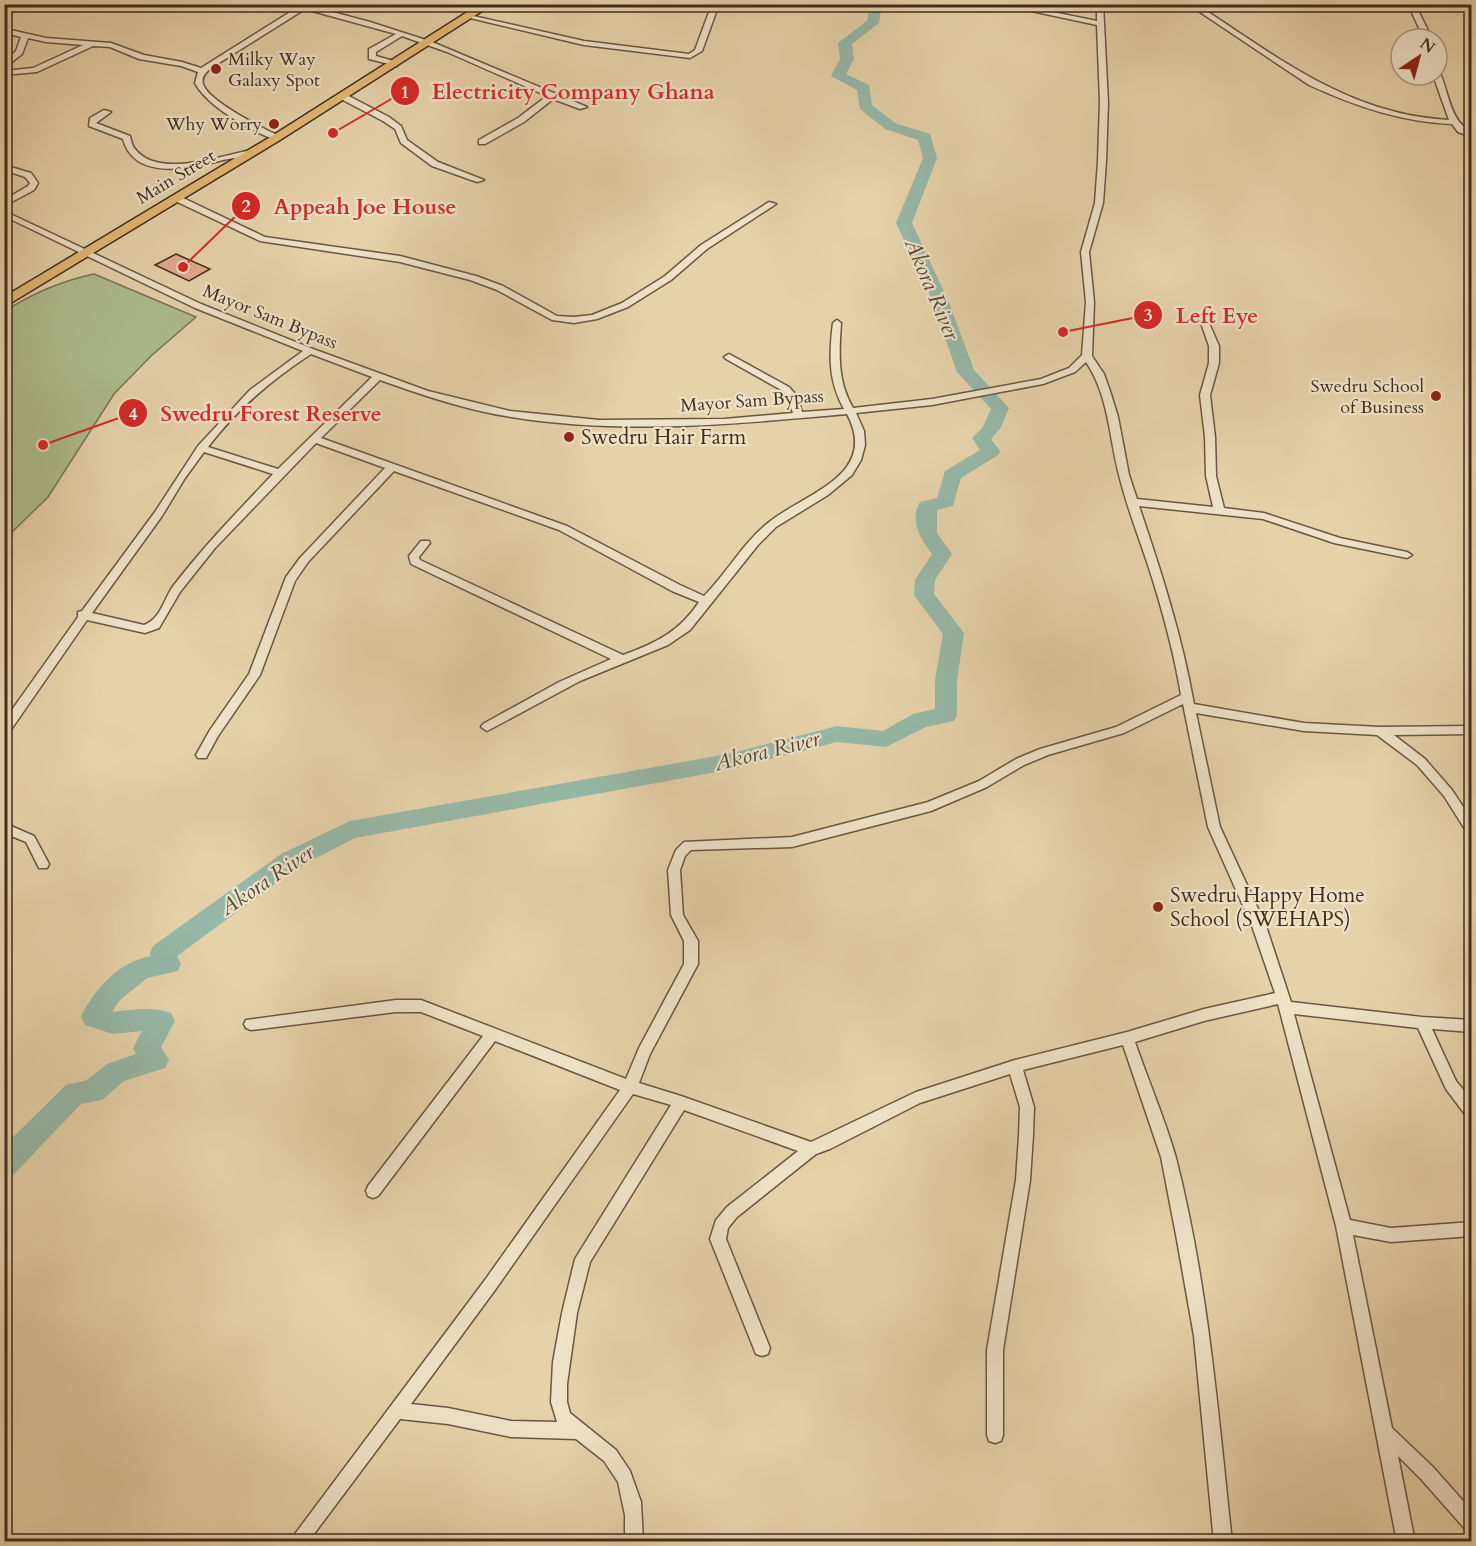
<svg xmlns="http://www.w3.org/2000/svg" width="1476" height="1546" font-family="Cardo,serif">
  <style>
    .green { fill: #aebd8e; stroke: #777556; stroke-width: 1.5 }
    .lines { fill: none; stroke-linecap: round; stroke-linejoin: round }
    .river { fill: #96b8a8; fill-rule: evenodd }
    .building { fill: #e1ab8d; stroke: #402d1e; stroke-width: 1.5 }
    .minor-casing { stroke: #6a5641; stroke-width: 3 }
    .primary-casing { stroke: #402d1e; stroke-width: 3 }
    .minor { fill: #efe2c7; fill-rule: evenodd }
    .primary { fill: #e3b974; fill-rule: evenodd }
    .poi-dot { fill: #8f2418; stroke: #efe2c7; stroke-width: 2 }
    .labels { text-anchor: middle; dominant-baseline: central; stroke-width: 4.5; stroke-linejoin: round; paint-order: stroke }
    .far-poi-label { font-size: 18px; fill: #402d1e; stroke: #efe2c7; text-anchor: end }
    .far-street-label { font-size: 18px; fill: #402d1e; stroke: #efe2c7 }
    .poi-label { font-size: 21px; fill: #402d1e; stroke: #efe2c7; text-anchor: start }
    .water-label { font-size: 22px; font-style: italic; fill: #51493a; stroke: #efe2c7 }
    .leader { fill: none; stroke: #d62828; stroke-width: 2 }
    .callout-dot { fill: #d62828; stroke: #efe2c7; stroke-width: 2 }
    .mark-label { font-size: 18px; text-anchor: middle; font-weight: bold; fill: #fff }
    .callout-label { font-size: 22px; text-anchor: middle; font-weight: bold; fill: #d62828; stroke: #efe2c7; stroke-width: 4.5; stroke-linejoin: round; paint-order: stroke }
  </style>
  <rect width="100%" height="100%" fill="#e6d2a9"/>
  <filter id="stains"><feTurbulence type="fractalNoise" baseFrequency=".00333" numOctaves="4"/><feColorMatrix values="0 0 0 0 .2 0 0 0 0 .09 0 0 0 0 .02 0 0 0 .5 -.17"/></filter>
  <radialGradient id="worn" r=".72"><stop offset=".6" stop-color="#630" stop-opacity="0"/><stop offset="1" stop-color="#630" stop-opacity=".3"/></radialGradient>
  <path class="green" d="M94,274L196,317L151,356L114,394L48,497L5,539V311C33,293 61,281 94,274Z"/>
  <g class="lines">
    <path class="river" d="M870,4H882L879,23L852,44L854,59L846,74L869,85L872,105L895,123L930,134L937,158L912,223L948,300L974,370L1009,408L1000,429L991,439L1000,451L998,455L961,478L953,506L937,510V533L952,554L935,580L934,594L964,633L957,680V715L954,721L926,727L886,747L837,742L728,770L355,838L297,868L177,956L181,964L178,971L147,978L119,1001L112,1012C132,1010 151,1006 171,1013L175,1021L161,1047L169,1060L165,1068L124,1081L102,1100L81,1104L14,1174L4,1177V1146L66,1085L87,1080L107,1064L136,1054L133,1048L142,1031L113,1034L85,1025L81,1017C94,989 120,961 151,956L150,953L153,946L281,854L350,821L728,754L837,726L883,731L913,714L935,709V680L943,634L914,595L915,580L932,554C921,540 909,520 920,502L937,498L945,471L980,450L972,438L983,427L991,409L957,372L932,300L896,223L923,158L918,140L885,129L860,109L857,90L831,76L840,59L838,43L867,21Z"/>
  </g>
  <path class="building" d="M176,254L210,269L189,281L155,265Z"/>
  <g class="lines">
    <g class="minor-casing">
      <g id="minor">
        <path d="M303,4H312L310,6L370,22L432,42L587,107L580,109L553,99L524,122L485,144H479V140L518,118L547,96L447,52L402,36L376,52V56L397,62V66L369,59V49L396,34L305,9L211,68C206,72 201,77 203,84C208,101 262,128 279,136V140H276C252,132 207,106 195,83L198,72L181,66L139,59L110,47L93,46L37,72L4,75V71L33,68L83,45L46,42L28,38L22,54L4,68V62L16,51L21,37L4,33L6,29L46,38L111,43L144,55L182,62L201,68Z"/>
        <path d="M712,4H719L702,51L690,58L584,45L466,17L469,15L584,41L689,54L695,50Z"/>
        <path d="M794,4H807V5L804,7Z"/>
        <path d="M998,4H1014L1097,21V4H1103L1108,102L1106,161L1103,203L1089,252L1094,302L1092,356L1104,374L1110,391L1118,417L1129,475L1137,499L1213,507L1206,476L1205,437L1200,395L1209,363V346L1201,323L1205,320L1209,323L1219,346V363L1210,395L1215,437L1216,476L1224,508L1264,513L1340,538L1407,552L1412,555L1407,558L1334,543L1263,519L1139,506C1161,571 1182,636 1194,704L1304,723L1380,727L1472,726V734L1394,735L1425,759L1452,790L1472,820V836L1468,834L1444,796L1417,765L1377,735L1304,731L1196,713L1220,827L1266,926L1291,1002L1422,1017L1472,1020V1032L1432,1029L1456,1081L1472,1100V1118L1467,1117L1446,1089L1418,1028L1294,1014L1350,1220L1391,1228L1472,1222V1236L1391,1242L1353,1235L1392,1428L1433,1467L1472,1511V1532L1466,1530L1421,1479L1398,1456L1415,1542H1397L1336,1226L1278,1004L1204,1021L1135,1042C1148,1080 1165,1119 1176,1158C1208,1283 1218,1413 1232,1542H1214L1194,1336L1177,1240L1161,1157L1123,1045L1023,1070L1034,1107L1033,1135L1030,1180L1003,1350V1435L1001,1441L995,1443L989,1441L987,1435V1350L1016,1180L1019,1135L1020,1107L1010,1074L920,1103L830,1149L816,1154L737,1217L728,1228L726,1239L770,1348L768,1354L762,1356L756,1354L710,1239L716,1220L727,1207L798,1151L684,1110L590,1262L577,1313L567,1384V1402L570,1413L616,1450L630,1471L641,1502L643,1542H625V1515L618,1482L604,1461L576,1439L511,1437L448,1424L400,1419L308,1542H289L485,1280L620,1090L495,1041L378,1196L373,1198L368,1196L366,1191L368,1186L483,1036L421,1012H396L251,1030L246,1028L244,1024L246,1020L396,1000H421L626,1079L639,1048L684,964V941L671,915L668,870L676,850L684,842L792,837L928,802L979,781L1016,759L1040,749L1116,727L1181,695C1175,658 1165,620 1154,584C1143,547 1128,512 1119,475C1109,437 1109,396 1086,362L1075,372L1043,384L932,405L856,413L864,431L865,445L861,460L852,475L828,495L776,527L758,545L690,630L668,645L580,681L487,731L481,727L483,724L559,682L611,659L411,564L409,556L421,541H429L430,543L419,557L420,560L623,655C656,643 679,632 699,602L672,591L559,530L394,471L308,562L295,581L260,675L218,736L206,758H198L196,755L210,730L249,674L286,577L300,558L385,468L316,443L215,548L180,592L159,628L145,633L87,620L8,734L4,735V721L78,617V612L82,611L155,512L198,446L250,390L303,351L195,308L4,216V211L201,304L313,349L428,391L510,411L599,420L724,419L793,413L787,397L783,391L726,359L724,357L729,354L789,387L797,396L802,412L844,409C828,381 829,354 833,323L837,320L841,323C839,353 837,381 853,408L932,399L1041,379L1069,368L1082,355L1086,302L1081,252L1095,203L1098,161L1100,102L1097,25ZM311,354L372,377L278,469L208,447C237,409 271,380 311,354ZM380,380C422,395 466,410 511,417C623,435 735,424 847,414C880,476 804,493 768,523C743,543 727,573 704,596L680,585L567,526L321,438ZM204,452L273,474C239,510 204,546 174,585C164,598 161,619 144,625L92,613L162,516L185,478ZM1183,704L1208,827L1252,926L1275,993L1204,1009L1127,1032L1015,1060L916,1092L811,1142L681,1096L639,1083L650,1054L698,964V941L683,915L680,870L685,856L691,850L792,847L931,811L987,787L1024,765L1048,755L1124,733ZM633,1094L671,1105L575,1259L562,1313L553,1362L551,1402L557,1422L511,1421L448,1408L411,1404L495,1290Z"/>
        <path d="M1188,4H1196C1277,57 1349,115 1449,120L1433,75L1440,73C1449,93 1450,122 1472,132V137L1458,132L1452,124C1401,122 1355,106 1309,85Z"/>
        <path d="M1408,4H1415L1432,39H1424Z"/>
        <path d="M339,94H345L389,117L401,126L407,140L438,162L484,180L477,182L432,166L401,143L395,129L383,121L339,98Z"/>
        <path d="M104,110L111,112L96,123L130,136C131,140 132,146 135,149C158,179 220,156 251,150L255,152C247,157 233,158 223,160C193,168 134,182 123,139L89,126L90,118Z"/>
        <path d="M4,165L31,173L38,183L34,190L4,206V200L28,186L30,183L25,177L4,170Z"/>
        <path d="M173,196H179L265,237L400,256L476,276L503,286L557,316L574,317L592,315L622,303L665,276L701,245L769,202L776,204L707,249L671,280L628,307L597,319L574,323L552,320L497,290L470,280L400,262L260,241L173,200Z"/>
        <path d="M4,823L34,836L49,864L47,868H39L26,842L4,833Z"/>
      </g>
    </g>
    <g class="primary-casing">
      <path id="primary" d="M480,4H493L280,140L4,307V297L272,136Z"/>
    </g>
    <use href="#minor" class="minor"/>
    <use href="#primary" class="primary"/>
  </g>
  <g class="poi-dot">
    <circle cx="216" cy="69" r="6"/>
    <circle cx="274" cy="124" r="6"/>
    <circle cx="1436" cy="396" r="6"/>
    <circle cx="569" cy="437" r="6"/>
    <circle cx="1158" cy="907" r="6"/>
  </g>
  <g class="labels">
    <g class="far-poi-label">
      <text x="228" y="59" text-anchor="start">Milky Way<tspan x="228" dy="21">Galaxy Spot</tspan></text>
      <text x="262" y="124">Why Worry</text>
      <text x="1424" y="386">Swedru School<tspan x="1424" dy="21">of Business</tspan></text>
    </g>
    <g class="far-street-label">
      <text transform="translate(176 177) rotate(-31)">Main Street</text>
      <text transform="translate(270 317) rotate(22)">Mayor Sam Bypass</text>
      <text transform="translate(752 401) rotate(-4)">Mayor Sam Bypass</text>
    </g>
    <g class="poi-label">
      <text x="581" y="437">Swedru Hair Farm</text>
      <text x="1170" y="895">Swedru Happy Home<tspan x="1170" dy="24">School (SWEHAPS)</tspan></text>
    </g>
    <g class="water-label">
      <text transform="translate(932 289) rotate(67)">Akora River</text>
      <text transform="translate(767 751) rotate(-14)">Akora River</text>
      <text transform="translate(267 880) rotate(-34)">Akora River</text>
    </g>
  </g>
  <path class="leader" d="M333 133L405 91M183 267L246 206M1063 332L1148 315M43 445L133 413"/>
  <g class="callout-dot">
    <circle cx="333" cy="133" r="6"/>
    <circle cx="183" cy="267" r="6"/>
    <circle cx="1063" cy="332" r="6"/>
    <circle cx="43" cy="445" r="6"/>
    <circle cx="405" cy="91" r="15"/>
    <circle cx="246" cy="206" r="15"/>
    <circle cx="1148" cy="315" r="15"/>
    <circle cx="133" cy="413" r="15"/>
  </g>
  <g class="mark-label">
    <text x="405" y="98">1</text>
    <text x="246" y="212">2</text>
    <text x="1148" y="321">3</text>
    <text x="133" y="420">4</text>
  </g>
  <g class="callout-label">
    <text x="573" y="99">Electricity Company Ghana</text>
    <text x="365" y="214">Appeah Joe House</text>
    <text x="1217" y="323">Left Eye</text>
    <text x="271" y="421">Swedru Forest Reserve</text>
  </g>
  <rect width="1476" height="1546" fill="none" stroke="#e6d2a9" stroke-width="24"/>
  <rect x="6" y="6" width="1464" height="1534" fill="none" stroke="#402d1e" stroke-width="3"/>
  <rect x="12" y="12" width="1452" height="1522" fill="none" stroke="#402d1e" stroke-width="1.5"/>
  <g transform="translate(1419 57) rotate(36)"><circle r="28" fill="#efe2c7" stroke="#a99a83" stroke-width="1.5"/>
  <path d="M0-4.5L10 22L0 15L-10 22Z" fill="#8f2418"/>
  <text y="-9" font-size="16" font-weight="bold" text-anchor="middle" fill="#402d1e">N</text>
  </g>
  <rect width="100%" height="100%" filter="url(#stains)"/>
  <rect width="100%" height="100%" fill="url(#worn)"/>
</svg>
